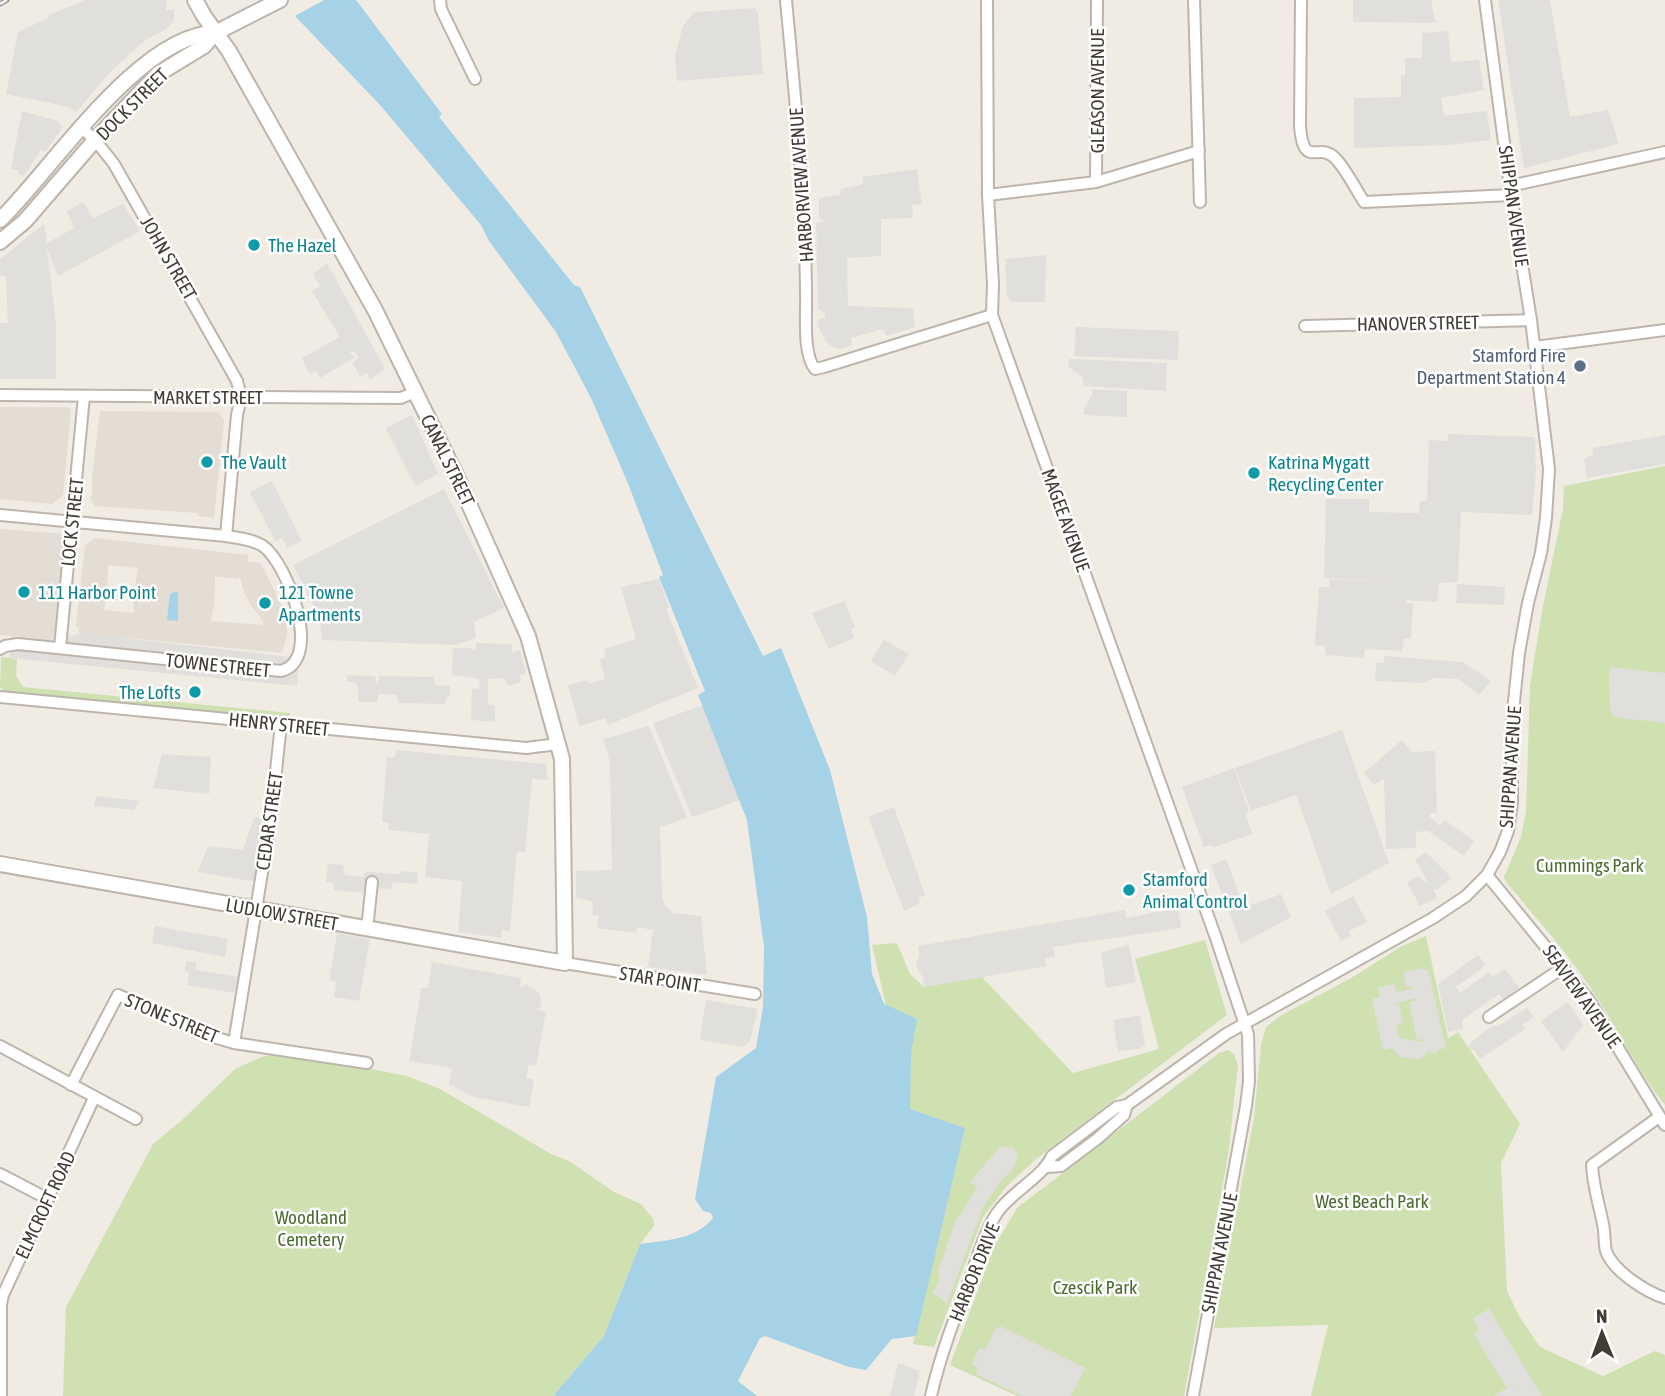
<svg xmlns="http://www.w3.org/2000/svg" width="1665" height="1396" font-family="'Asap Condensed',sans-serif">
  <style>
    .residential { fill: #e3ddd3; fill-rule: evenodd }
    .green { fill: #cfe0b1 }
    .parking { fill: #e1dfdc; fill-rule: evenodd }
    .water { fill: #a6d2e7 }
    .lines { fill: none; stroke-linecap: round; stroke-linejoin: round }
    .minor-casing { stroke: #bdb5ab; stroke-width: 14 }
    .tertiary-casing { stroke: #bdb5ab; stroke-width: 18 }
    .minor { stroke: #fff; stroke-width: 10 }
    .tertiary { stroke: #fff; stroke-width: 14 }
    .rail-casing { stroke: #939393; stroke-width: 5 }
    .rail { stroke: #fff; stroke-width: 2.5; stroke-dasharray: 8; stroke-linecap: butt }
    .culture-dot { fill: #0f9aa8; stroke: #fff; stroke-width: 2.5 }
    .service-dot { fill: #5c6f8a; stroke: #fff; stroke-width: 2.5 }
    .labels { text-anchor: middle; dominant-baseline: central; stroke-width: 5; stroke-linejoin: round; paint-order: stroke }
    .street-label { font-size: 19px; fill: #413c35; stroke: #fff }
    .culture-label { font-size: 19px; fill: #0d838f; stroke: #fff; text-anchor: start }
    .service-label { font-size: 19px; fill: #4e5e75; stroke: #fff; text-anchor: end }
    .park-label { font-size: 19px; fill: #4b6c2f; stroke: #fff }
  </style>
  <rect width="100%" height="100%" fill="#f0ece4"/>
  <g class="residential">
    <path d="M0,407H66L71,410L63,495L52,504L0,499Z"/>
    <path d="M100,411L218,412L224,420L214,518L198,516V513L95,506L90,498L92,496V475Z"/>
    <path d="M0,529L66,534L54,640L0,635Z"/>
    <path d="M94,538L248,555V562L261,563L286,614L287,635L282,653L78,633L79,627H76L85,546ZM108,565L138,568L133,598L134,613L104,610L107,596ZM215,576L237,579L240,577L244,592L252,607L263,621V625L211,621L214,606Z"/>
  </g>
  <g class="green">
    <path d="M1665,466V1105C1639,1073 1621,1035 1599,1001C1572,958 1538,920 1506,882L1504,877L1521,837L1526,811L1530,686L1542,611L1563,509L1564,486Z"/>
    <path d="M1,657L17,659L16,676L23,687L290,713V719L4,691L0,687Z"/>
    <path d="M1426,936L1448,1038L1458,1032L1520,1124L1501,1163L1507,1291L1519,1316L1540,1347L1603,1376L1655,1351L1665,1355V1396H1311L1328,1325L1214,1328L1254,1118L1261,1044L1266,1027L1280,1016L1351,978L1402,946Z"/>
    <path d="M1205,940L1227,1015L1035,1160L1006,1187L983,1217L934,1347L913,1344L965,1128L910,1109L872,945L897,943L910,974L924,987L982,977L1073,1073L1159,1049L1135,959Z"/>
    <path d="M1228,1050L1234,1054L1238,1065L1228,1156L1184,1396H1017L950,1365L994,1247L1017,1208L1219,1053Z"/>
    <path d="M290,1053L407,1076L440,1089L551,1154L569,1161L614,1192L641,1204L653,1219L654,1226L640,1244L604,1336L553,1396H63L66,1307L153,1144L180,1122L235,1069L264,1056Z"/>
  </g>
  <g class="parking">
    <path d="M85,0H167L166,10H174V21L166,29L144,41L109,73L76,112L69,107L6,94L18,32L46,19L51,14Z"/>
    <path d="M1353,0H1431L1436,23L1353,22Z"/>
    <path d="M1498,0H1550L1570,117L1608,110L1619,144L1524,168Z"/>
    <path d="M755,8L758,13L763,74L677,81L675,55L683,26L694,12Z"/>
    <path d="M1448,31L1451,62L1479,60L1484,90L1441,98L1444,116L1487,111L1491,140L1448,145L1354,148V98L1401,97V75H1405V58H1422V33Z"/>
    <path d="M22,111L58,121L63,127L45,152L41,150L24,176L18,174V171L11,169Z"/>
    <path d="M917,169L922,204L912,205L913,218L881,219V256L847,258L848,306L913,308L915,327L886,336L883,329L851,338L852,345L841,349L833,347L825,341L818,325V319L825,318V313L818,309L816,223L825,221L819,219V198L840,195L841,189L863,184V177Z"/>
    <path d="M83,202L93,218L123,204L140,231L58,276L47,248L56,324V379H0V323H8L6,277L0,276V259L44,224L47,243L74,228L67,211Z"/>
    <path d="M1046,255L1045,302H1012L1007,297L1005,259Z"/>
    <path d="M327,263L385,369L370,379L367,373L360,377L353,363L359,358L355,351L350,352L354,358L320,378L315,371L310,375L302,358L340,337L312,291L320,286L313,274Z"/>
    <path d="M1076,327L1179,331L1178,360L1074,356Z"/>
    <path d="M1069,359L1167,363L1166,391L1083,386V378L1068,366Z"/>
    <path d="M1092,389L1127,391V417L1084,415V408L1092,395Z"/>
    <path d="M412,415L438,474L415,486L386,428Z"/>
    <path d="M1448,434L1535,437L1536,471L1532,515L1461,512L1458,582L1439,583L1437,602L1406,600V603H1413L1411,639H1404L1402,651L1365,649L1364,658L1325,655V646L1315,645L1319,587H1329V579L1404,582L1324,578L1326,499H1369V512L1419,513L1420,501H1427L1429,440L1448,441Z"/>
    <path d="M1665,435V464L1587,478L1584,459L1593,454V448Z"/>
    <path d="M272,481L302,541L287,548L282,538L275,541L250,492Z"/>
    <path d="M444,489L504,608L474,622L476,638L455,645L322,640L320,618L293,565Z"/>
    <path d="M659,579L669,608L666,609L698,688L608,725L606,718L579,726L568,685L588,680L589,684L605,679L600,659L606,657L604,649L636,639L621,587Z"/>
    <path d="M1457,584L1505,587L1504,605L1456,603Z"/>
    <path d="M844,601L855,627L851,629L854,638L829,649L812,613Z"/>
    <path d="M82,633L299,658L297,686L9,658L12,636L60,640Z"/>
    <path d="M884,640L909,654L895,676L871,661Z"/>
    <path d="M476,643L512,644V652L520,650L526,673L520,675L521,682L508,686L504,678L488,679V704L495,706V722L471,720L472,689L480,688L479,679L452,675L453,648H471L475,651Z"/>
    <path d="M1384,656L1463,662L1491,681L1479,695L1458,679L1434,678L1423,683L1375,681L1376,663H1384Z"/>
    <path d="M1609,667L1665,673V723L1614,717L1610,710Z"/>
    <path d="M347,675L375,676L377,684L380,676L434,677L435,685L450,686V696L446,697L445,704L398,703L397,695L380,694L378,695L377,702H358V686L354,682H347Z"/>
    <path d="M706,704L740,800L692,817L653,723Z"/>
    <path d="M649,726L687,818L660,827L662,897L665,906L673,913L701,916L707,975L648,967L653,930L637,927L636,933L597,928L599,916L592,915L593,902L576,898V871L612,870L610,762L603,739Z"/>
    <path d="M1342,730L1389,863L1331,894L1296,795L1251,811L1235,768Z"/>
    <path d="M1402,740L1412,752L1435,751L1437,813H1431L1429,816L1440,826L1445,820L1474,841L1464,856L1428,831L1416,832V848L1386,849L1384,779L1374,785L1364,773Z"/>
    <path d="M396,750L546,764L548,780L532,779L525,852H517L510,931L502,930L501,938L458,932L462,881L425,877L429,834L388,830L389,823L382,822L387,757H395Z"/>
    <path d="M162,754L211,757L209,794L153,788Z"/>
    <path d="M1234,768L1249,811L1246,816L1253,834L1214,847L1211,845L1204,847L1182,787Z"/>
    <path d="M96,796L140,801L134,810L94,806Z"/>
    <path d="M894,807L925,895L919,898L920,903L904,911L868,817Z"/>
    <path d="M254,818H266L257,882L198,872L208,846L243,850Z"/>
    <path d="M1426,852L1452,878L1438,889H1434L1437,898L1420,906L1407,882L1419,876L1424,882L1427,880L1415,860Z"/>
    <path d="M1226,859L1244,908L1281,894L1291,917L1241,944L1211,865Z"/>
    <path d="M328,864L343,865L345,875L363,877L365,872L399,874L402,871L418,873L417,884L393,882L391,889L376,888L375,894L334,890V883L326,882Z"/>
    <path d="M1353,896L1367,922L1349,931L1351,936L1341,941L1325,911Z"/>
    <path d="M1178,908L1181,928L1053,947L1055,957L1045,958L1046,966L924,987L923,978L916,966L919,954L918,946L1125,910L1126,918Z"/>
    <path d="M155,926L228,939L225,957L152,943Z"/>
    <path d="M337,933L370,939L359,1001L334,997L337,982L329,980Z"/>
    <path d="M1129,945L1136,982L1106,988L1101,952Z"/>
    <path d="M1478,955L1485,964L1482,966L1483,968L1456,987L1460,993L1489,972L1493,976L1505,969L1519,988L1503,999L1499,994L1462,1020L1463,1029L1448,1032L1438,984Z"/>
    <path d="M186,961L196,962V970L238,977L235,993L187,985L189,973L185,971Z"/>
    <path d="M432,962L521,978L520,986L524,987V984L536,990L540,994L541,1007H538L537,1010L546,1012L536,1066L529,1065L526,1078L534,1080L529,1107L473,1097L449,1084L452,1068L409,1061L421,991L420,988H428Z"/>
    <path d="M1420,969L1428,970L1446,1048L1438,1050V1053L1427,1052L1422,1058L1416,1059L1400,1057L1392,1048L1383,1050L1372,999L1380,997L1378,988L1394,984L1397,992L1414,988L1413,986L1406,987L1403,972ZM1416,998V1001L1409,1002L1417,1040L1424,1039L1423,1042L1399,1038L1396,1025L1403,1023L1399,1004H1392Z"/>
    <path d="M706,1000L758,1009L750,1041L743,1047L700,1040Z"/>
    <path d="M1568,1002L1583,1025L1563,1052L1541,1021Z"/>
    <path d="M1527,1007L1534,1017L1522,1025L1525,1029L1480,1059L1474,1050H1471L1468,1045L1489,1028L1504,1023Z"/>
    <path d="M1140,1015L1145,1045L1139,1049L1118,1051L1113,1020Z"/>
    <path d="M1000,1147L1013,1148L1018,1154L1013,1169L1001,1181L983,1207L947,1304L933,1293L940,1278L938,1271L956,1219L962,1213L977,1186L970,1182Z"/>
    <path d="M1489,1309L1542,1396H1493L1513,1384L1506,1387L1474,1334L1479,1330L1473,1318Z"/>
    <path d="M1000,1326L1085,1368L1071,1396H1022L976,1374L978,1367L972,1364L979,1348L985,1350L994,1331Z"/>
    <path d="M898,1363L920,1371L914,1396H890Z"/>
  </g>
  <g class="water">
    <path d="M324,0H356L442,114L439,117L574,285L580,287L763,656L781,648L830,770L867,917L872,974L884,1004L917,1019L911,1053L910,1109L965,1128L916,1336L892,1339L866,1370L849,1367L765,1336L760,1338L738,1381L757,1396H553L604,1336L640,1244C667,1240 695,1240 713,1218L711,1213L703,1211L695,1199L716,1077L756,1048L763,1007L764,947L747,820L698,695L705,691L659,577L663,575L627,481L591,398L556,332L489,241L481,225L381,106L295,16Z"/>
    <path d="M174,592H178V621L167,620L170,594Z"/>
  </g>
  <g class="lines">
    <g class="minor-casing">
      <g id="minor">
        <path d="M440,0L441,9L475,79"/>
        <path d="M786,0C795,97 805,193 806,290C807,310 802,354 815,369L824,367L992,315"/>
        <path d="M987,0L988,195L993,284L992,315L1216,938L1248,1034L1249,1081L1246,1106L1193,1396"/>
        <path d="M1194,0L1200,202"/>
        <path d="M1301,0L1300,127C1304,171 1319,140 1336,159C1347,171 1355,188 1364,202L1511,195"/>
        <path d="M82,128L95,140L114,164L237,381L241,397L237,415L226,536"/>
        <path d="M1096,182L1097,0"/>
        <path d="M1510,186L1665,152"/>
        <path d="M988,195L1096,182L1199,151"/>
        <path d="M1305,326L1531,320"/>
        <path d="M1535,347L1665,330"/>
        <path d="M0,395L401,398L415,392"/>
        <path d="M0,515L226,536C238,538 252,539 263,546C288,564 324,660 281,671L18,644L5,646L0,649"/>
        <path d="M60,648L84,396"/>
        <path d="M0,697L526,748L558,744"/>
        <path d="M1487,875L1589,1000L1665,1125"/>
        <path d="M367,930L372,882"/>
        <path d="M565,963L755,994"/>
        <path d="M1489,1017L1564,967"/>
        <path d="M234,1043L271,818L281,724"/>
        <path d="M0,1046L136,1119"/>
        <path d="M71,1085L118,995L217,1038L234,1043L367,1063"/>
        <path d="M1659,1117L1592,1165C1593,1186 1599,1204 1603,1224C1605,1233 1604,1243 1606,1251C1613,1271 1646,1292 1665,1298"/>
        <path d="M1047,1167L1061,1166L1097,1139L1124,1115L1127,1105"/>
        <path d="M0,1174L48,1199"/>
        <path d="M1,1396V1304L3,1295L94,1098"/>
        <path d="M931,1396C940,1356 955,1317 970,1278C978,1257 984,1233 997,1213C1012,1191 1042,1178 1052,1156L1117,1107L1127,1105L1226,1034L1433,918L1466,896L1487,875L1500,852L1508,831L1512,803V721L1519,653L1528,603L1541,553L1546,518L1549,469L1531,320L1511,195L1485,0"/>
      </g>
    </g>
    <g class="tertiary-casing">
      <g id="tertiary">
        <path d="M0,220C52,169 140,34 215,33"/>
        <path d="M0,242L25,221L95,140L158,74L204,46L215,33L280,0"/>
        <path d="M0,864L565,963L562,759L528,636L456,475L375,310L229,51L204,16L195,0"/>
      </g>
    </g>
    <use href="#minor" class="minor"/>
    <use href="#tertiary" class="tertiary"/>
    <g class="rail-casing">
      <path id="rail" d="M0,4L7,0"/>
    </g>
    <use href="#rail" class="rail"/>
  </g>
  <g class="culture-dot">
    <circle cx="254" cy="245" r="7"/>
    <circle cx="207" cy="462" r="7"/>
    <circle cx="1254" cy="473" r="7"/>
    <circle cx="24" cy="592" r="7"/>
    <circle cx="265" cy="603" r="7"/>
    <circle cx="195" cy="692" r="7"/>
    <circle cx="1129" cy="890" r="7"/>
  </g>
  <circle class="service-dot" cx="1580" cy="366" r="7"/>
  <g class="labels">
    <g class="street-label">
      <text transform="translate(1097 91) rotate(-90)">GLEASON AVENUE</text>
      <text transform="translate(132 104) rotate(-45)">DOCK STREET</text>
      <text transform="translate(801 185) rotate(-94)">HARBORVIEW AVENUE</text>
      <text transform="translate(1514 206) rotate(82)">SHIPPAN AVENUE</text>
      <text transform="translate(169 258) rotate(60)">JOHN STREET</text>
      <text transform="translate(1418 323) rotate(-1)">HANOVER STREET</text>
      <text x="208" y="397">MARKET STREET</text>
      <text transform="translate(448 460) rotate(64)">CANAL STREET</text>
      <text transform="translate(1066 520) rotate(70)">MAGEE AVENUE</text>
      <text transform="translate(72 522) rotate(-84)">LOCK STREET</text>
      <text transform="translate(218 665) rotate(6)">TOWNE STREET</text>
      <text transform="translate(279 724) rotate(6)">HENRY STREET</text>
      <text transform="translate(1510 767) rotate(-86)">SHIPPAN AVENUE</text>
      <text transform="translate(269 821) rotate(-82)">CEDAR STREET</text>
      <text transform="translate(282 914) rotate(10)">LUDLOW STREET</text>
      <text transform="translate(660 979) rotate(9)">STAR POINT</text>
      <text transform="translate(1582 996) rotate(55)">SEAVIEW AVENUE</text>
      <text transform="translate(172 1018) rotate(23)">STONE STREET</text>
      <text transform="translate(45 1205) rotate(-65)">ELMCROFT ROAD</text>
      <text transform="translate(1219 1253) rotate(-79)">SHIPPAN AVENUE</text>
      <text transform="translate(974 1272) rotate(-68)">HARBOR DRIVE</text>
    </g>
    <g class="culture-label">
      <text x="268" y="245">The Hazel</text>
      <text x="221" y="462">The Vault</text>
      <text x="1268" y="462">Katrina Mygatt<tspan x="1268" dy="22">Recycling Center</tspan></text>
      <text x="38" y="592">111 Harbor Point</text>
      <text x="279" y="592">121 Towne<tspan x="279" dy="22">Apartments</tspan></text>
      <text x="181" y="692" text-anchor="end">The Lofts</text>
      <text x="1143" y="879">Stamford<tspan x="1143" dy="22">Animal Control</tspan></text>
    </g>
    <g class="service-label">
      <text x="1566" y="355">Stamford Fire<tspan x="1566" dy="22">Department Station 4</tspan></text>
    </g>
    <g class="park-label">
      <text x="1590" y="865">Cummings Park</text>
      <text x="1372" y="1201">West Beach Park</text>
      <text x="311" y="1217">Woodland<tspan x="311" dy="22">Cemetery</tspan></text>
      <text x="1095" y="1287">Czescik Park</text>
    </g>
  </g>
  <g transform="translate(1602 1333) rotate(359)" stroke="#ffffff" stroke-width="5" paint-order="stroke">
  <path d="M0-5L12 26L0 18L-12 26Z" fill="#413c35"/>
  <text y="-10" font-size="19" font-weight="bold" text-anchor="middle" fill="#413c35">N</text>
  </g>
</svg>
